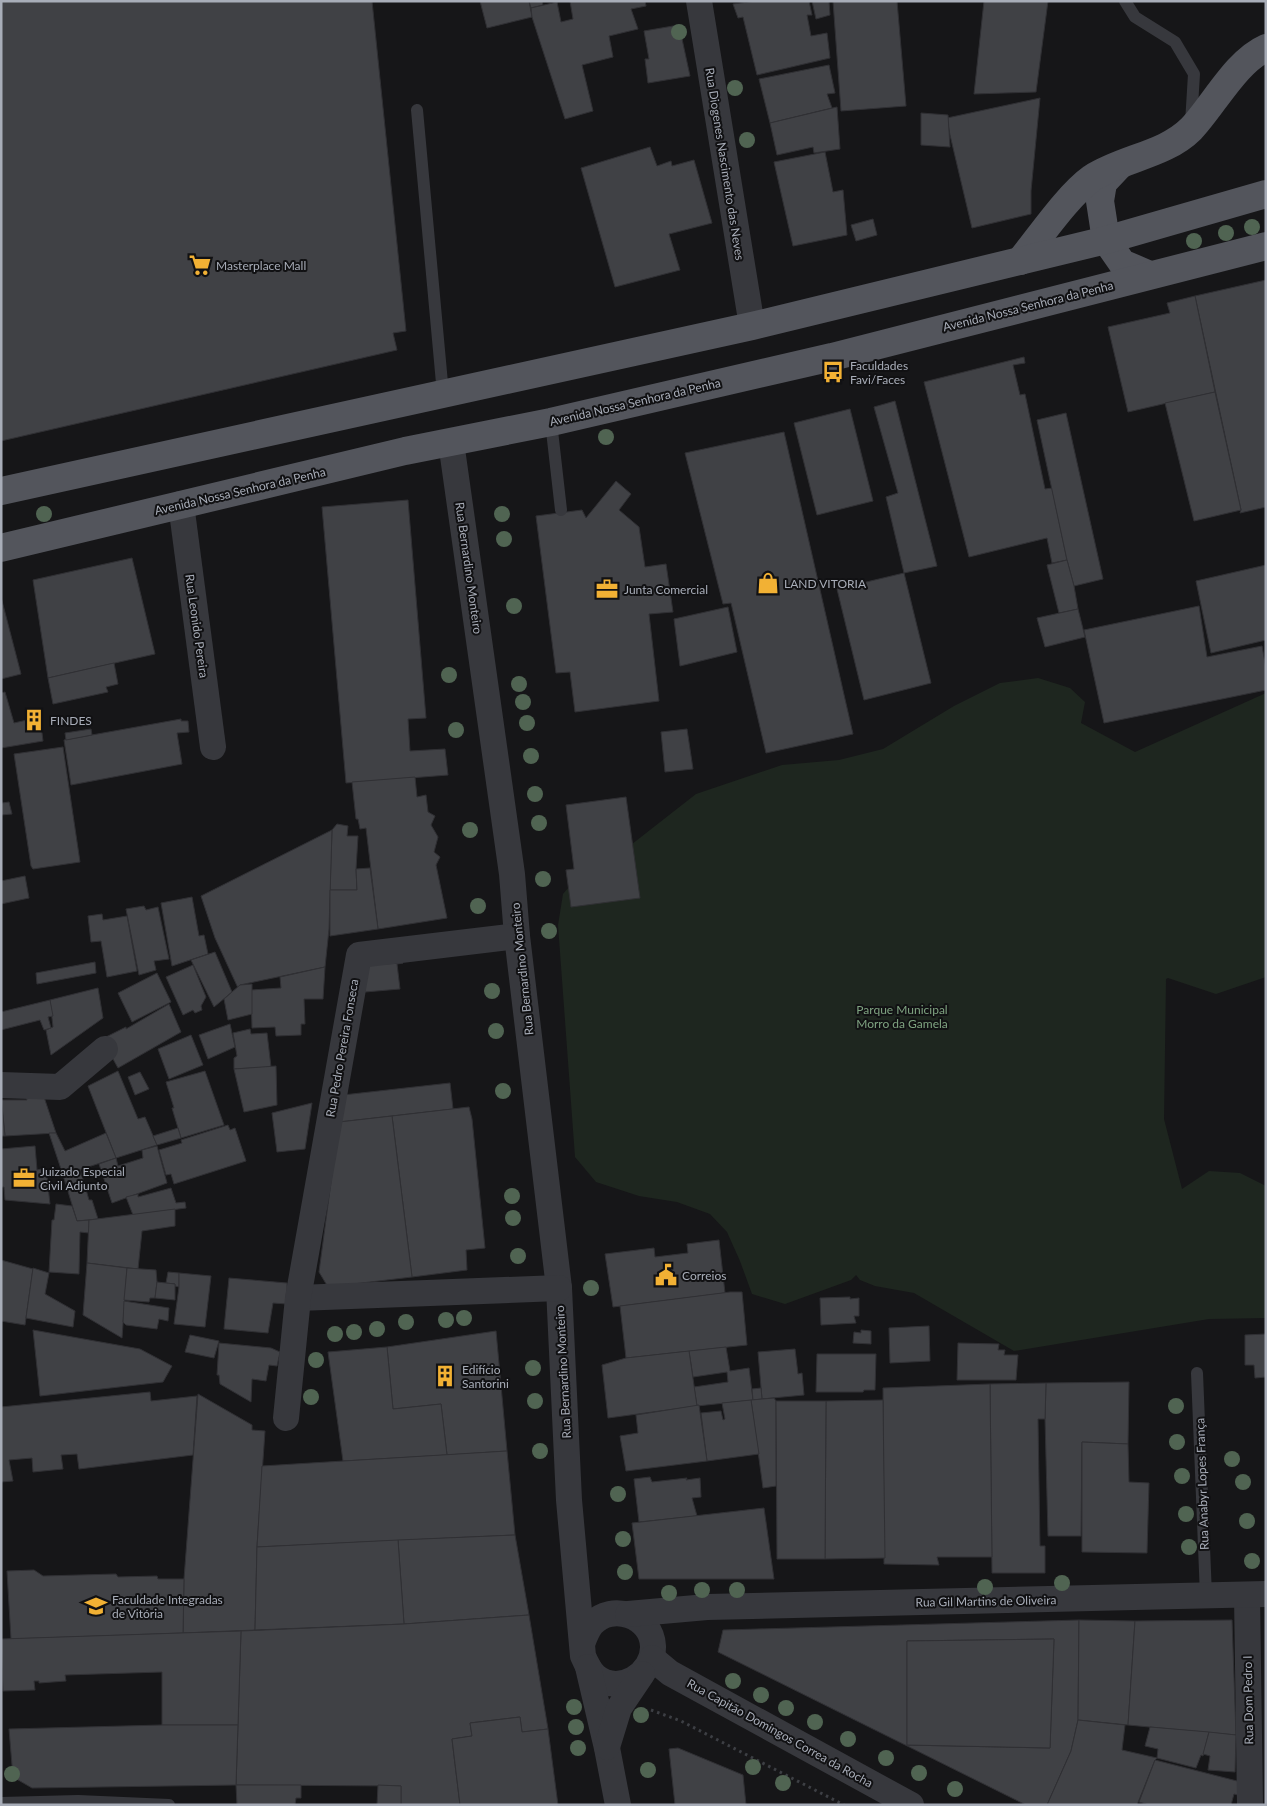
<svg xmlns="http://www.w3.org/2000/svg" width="1267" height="1806" font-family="Lato,sans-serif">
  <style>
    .green { fill: #1e261f }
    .building { fill: #404145; stroke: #303034; fill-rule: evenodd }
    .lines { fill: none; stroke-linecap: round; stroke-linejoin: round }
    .path { stroke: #3d3f44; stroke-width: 3; stroke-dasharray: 2.5 4; stroke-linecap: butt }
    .service { stroke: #37383d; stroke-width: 12 }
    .minor { stroke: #37383d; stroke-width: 26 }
    .primary { stroke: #53555c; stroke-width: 28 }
    .tree { fill: #506452 }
    .labels { text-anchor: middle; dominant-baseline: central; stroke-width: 4; stroke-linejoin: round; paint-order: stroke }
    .street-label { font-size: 12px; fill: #a8adb8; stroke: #111113 }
    .poi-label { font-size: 12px; fill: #a8adb8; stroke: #111113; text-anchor: start }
    .park-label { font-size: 12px; fill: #7fa381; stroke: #111113 }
  </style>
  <rect width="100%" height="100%" fill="#161618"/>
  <path class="green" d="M1038,678L1070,688L1085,702L1081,723L1135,752L1266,693V977L1216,994L1168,978L1166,979L1164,1119L1182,1189L1209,1171L1240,1173L1266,1186V1318L1209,1319L1014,1351L914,1293L875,1286L860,1280L856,1275L851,1280L785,1304L752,1294L740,1261L727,1232L710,1214L677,1202L639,1196L596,1182L575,1157L558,925L563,894L583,870L618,855L696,794L782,765L839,760L883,749L954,706L1000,683Z"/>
  <g class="building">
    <path d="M1,1H372L406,331L393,333L397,350L1,441Z"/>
    <path d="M480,1H529L532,17L487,28Z"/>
    <path d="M529,1H542L543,5L531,8Z"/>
    <path d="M570,1H645L646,6L631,9L638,29L609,36L613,57L582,65L593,111L565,119L532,17L531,8L557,2L561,22L573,19Z"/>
    <path d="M756,1H809L812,15H807L811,36L827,33L830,58L757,75L743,17L738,18L733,4Z"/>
    <path d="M812,1H829L830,15L816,19Z"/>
    <path d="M833,1H897L906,106L841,111Z"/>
    <path d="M984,1H1048L1036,92L974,94Z"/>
    <path d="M679,25L690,76L648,83L645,59H649L644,31Z"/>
    <path d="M829,65L835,93L827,94L832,108L770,123L759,79Z"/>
    <path d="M1040,98L1031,191V214L972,228L950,135L947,118Z"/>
    <path d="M837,107L840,149L814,153L813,147L777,155L770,123Z"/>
    <path d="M921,113L948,115L950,147L921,145Z"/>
    <path d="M650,147L657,166L671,161L672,166L694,160L712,223L669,234L680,270L615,287L581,168Z"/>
    <path d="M825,152L833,192L843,190L847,235L793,246L774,162Z"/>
    <path d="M873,219L877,235L856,241L851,225Z"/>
    <path d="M1266,280V507L1240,513L1241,510L1195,296Z"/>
    <path d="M1195,296L1215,392L1128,412L1108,327L1170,313L1167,303Z"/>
    <path d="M1024,357L1025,363L1013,365L1020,395L1025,394L1045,489L1052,488L1067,560L1052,563L1047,538L969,557L924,382Z"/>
    <path d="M1215,392L1241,510L1194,521L1165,403Z"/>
    <path d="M895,401L937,566L904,573L886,497L898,493L874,407Z"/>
    <path d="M850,409L873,501L817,515L794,423Z"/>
    <path d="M1066,413L1103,579L1074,586L1067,560L1037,420Z"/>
    <path d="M784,432L853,734L766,753L731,603L723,604L685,453Z"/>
    <path d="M616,481L631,494L619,510L639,527L645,567L666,564L673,612L649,614L659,701L575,712L570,672L556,673L536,516L582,510L586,518Z"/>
    <path d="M408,500L426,718L408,719L410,751L445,749L448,775L346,783L322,507Z"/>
    <path d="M132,558L155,654L48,678L33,580Z"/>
    <path d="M1067,560L1074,586L1078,609L1059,613L1047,565Z"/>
    <path d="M1266,565V640L1211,653L1196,581Z"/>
    <path d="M904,573L931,683L864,700L837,589Z"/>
    <path d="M1,597L21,674L1,679Z"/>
    <path d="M1199,606L1207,657L1262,646L1266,669V690L1104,723L1084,630Z"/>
    <path d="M728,607L737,652L680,666L674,619Z"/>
    <path d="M1078,609L1085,637L1045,647L1037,618Z"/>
    <path d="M114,663L118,684L106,687L108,692L53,704L48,678Z"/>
    <path d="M5,692L14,723L40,717L43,741L1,748V693Z"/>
    <path d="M181,719V721H188L189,732L177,733L182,764L71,785L64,740Z"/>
    <path d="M91,729L92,735L66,740L65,733Z"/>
    <path d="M687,729L693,769L665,772L661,732Z"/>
    <path d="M63,747L80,862L33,869L31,866L14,754Z"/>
    <path d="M415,777L417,797L426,795L428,812L435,816L431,825L438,837L434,852L440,857L436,865L447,918L378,929L366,828L360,829L358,819H356L352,782Z"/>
    <path d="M1,797L2,803L9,802L12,814L1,815Z"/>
    <path d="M626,797L640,898L571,907L566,870L574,869L566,805Z"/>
    <path d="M337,824L348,826L347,836H358L356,869L357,890H330L332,830Z"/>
    <path d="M332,830L329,929L325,967L240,985L238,988L215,938L201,896Z"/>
    <path d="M370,868L378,929L330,936V890H357L356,869Z"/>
    <path d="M25,876L29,898L1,904V881Z"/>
    <path d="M192,897L199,936L204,935L208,954L172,966L161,903Z"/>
    <path d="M144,906L146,910L158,907L169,959L154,961L156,970L139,975L126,909Z"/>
    <path d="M102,914L103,920L127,916L137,971L107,977L101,941L91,942L88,916Z"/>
    <path d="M215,952L232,992L214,1007L191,960Z"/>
    <path d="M95,962L96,973L37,984L36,973Z"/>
    <path d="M403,963L397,964L400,989L365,992L367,965Z"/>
    <path d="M193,965L206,997L201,1006L202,1010L195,1013L193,1010L183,1015L166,977Z"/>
    <path d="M325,967L323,999H304L305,1024H301V1035L276,1036L275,1027L252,1028L251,990L281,988L280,977Z"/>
    <path d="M157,973L171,1002L132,1022L118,993Z"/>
    <path d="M252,984V1014L228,1020L224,999L240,985Z"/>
    <path d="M98,988L103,1018L51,1055L46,1030L53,1027L50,1000Z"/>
    <path d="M50,1000L53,1016L48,1017L51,1028L44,1030L40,1020L1,1030V1012Z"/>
    <path d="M169,1004L181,1032L118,1068L102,1039L126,1027V1029Z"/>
    <path d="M230,1024L235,1047L208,1059L199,1035Z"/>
    <path d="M250,1029L251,1034L267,1033L271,1067L234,1069V1058L237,1056L233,1033Z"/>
    <path d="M191,1035L203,1065L169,1079L158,1049Z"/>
    <path d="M276,1066L277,1105L244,1112L234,1069Z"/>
    <path d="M118,1071L138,1119L145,1117L157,1145L116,1158L88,1086Z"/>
    <path d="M205,1071L224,1125L181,1138L172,1108H174L166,1082Z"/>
    <path d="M140,1072L149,1089L135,1095L128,1077Z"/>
    <path d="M450,1083L453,1109L339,1122L343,1095Z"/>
    <path d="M25,1094H43L56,1133L5,1136L1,1100H27Z"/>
    <path d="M1,1095L5,1136H1Z"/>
    <path d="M312,1103L305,1149L277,1152L272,1113Z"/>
    <path d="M469,1107L472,1119L485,1248L466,1250L467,1270L412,1277L392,1116Z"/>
    <path d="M392,1116L412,1277L328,1287L319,1272L339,1122Z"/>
    <path d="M228,1125L230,1130L235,1128L246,1161L174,1184L171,1174L166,1175L159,1150L182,1143L181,1140Z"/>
    <path d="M178,1128L181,1138L157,1145L153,1136Z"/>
    <path d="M49,1133H56L65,1151L106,1133L116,1158L63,1175Z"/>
    <path d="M35,1146L37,1170L46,1168L50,1204L5,1200L4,1187H1V1149Z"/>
    <path d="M157,1146L167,1183L112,1203L99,1164L116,1158L118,1166L143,1158L142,1150Z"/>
    <path d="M80,1169L89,1200H92L98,1219L77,1221L63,1175Z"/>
    <path d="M171,1188L176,1203L185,1202L186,1208L133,1215L126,1197L138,1194V1197Z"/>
    <path d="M56,1204L72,1206L77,1221L89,1220V1233L80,1232L79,1274L49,1272L52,1220H54Z"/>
    <path d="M175,1209V1226L142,1231L138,1269L87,1263L89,1220Z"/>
    <path d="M719,1240L725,1293L613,1307L605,1254L654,1248L655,1257L688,1253L687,1244Z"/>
    <path d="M1,1260L33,1269L25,1325L1,1321Z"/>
    <path d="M87,1263L127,1268L122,1338L83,1315Z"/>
    <path d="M33,1268L49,1273L45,1294L75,1311L73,1327L26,1318Z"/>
    <path d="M127,1268L156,1270L157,1282L155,1298H150L149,1302L124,1300Z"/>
    <path d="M168,1272L179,1273V1287L175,1286V1284L166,1283Z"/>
    <path d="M179,1273L211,1276L205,1327L174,1324L179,1287Z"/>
    <path d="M229,1278L287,1283V1304L273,1303L268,1333L224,1329Z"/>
    <path d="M157,1282L175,1284V1300L155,1298Z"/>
    <path d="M730,1292H742L747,1345L626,1358L620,1306Z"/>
    <path d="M850,1297V1299L859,1298V1316H854L856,1323L821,1325L820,1298Z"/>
    <path d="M124,1301L169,1308L168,1321L159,1319L157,1329L126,1325L123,1322Z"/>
    <path d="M929,1326L930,1361L890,1363L889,1328Z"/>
    <path d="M33,1330L140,1349L172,1366L163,1382L40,1396Z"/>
    <path d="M861,1330L871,1331V1344L853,1343L854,1332L861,1333Z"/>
    <path d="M496,1331L507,1451L447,1455L441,1404L393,1409L387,1347Z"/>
    <path d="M1266,1334V1377L1255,1378L1254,1365H1245V1335Z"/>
    <path d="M190,1335L219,1341L214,1358L185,1352Z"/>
    <path d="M219,1343L271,1348L280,1352L277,1366L269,1365L266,1381L252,1379L251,1402L220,1384L219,1375H217Z"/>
    <path d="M958,1343L999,1344L998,1350H1005L1004,1355H1018L1016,1380H957Z"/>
    <path d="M387,1347L393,1409L441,1404L447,1455L343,1461L328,1352Z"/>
    <path d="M726,1347L730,1371L749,1368L753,1400L697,1406L694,1387L728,1382L727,1372L693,1377L689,1351Z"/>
    <path d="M795,1349L798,1374L802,1373L804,1395L762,1399L758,1352Z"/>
    <path d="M689,1351L697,1406L608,1418L602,1365L626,1358Z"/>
    <path d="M817,1354H876L875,1390H864L863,1392H816Z"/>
    <path d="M1129,1382L1128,1444L1082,1442L1081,1536H1048L1045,1419L1046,1383Z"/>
    <path d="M1046,1383L1045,1419H1038L1040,1546H1045V1573H992L990,1384Z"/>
    <path d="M990,1384L992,1557H937L939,1565L884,1564L883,1388Z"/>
    <path d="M761,1388L762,1399L753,1400L752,1389Z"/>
    <path d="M150,1392L151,1401L197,1396L193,1455L79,1469L77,1454L61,1455L63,1469L33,1472L32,1458L9,1460L13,1481L1,1482V1407Z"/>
    <path d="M198,1394L252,1425V1430L265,1431L257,1547L255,1630L183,1633L184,1579Z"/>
    <path d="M774,1398L776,1401V1486L763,1488L751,1400Z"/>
    <path d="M751,1400L759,1454L707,1461L701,1413L721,1411L723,1420L725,1419L722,1403Z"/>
    <path d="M883,1400L885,1558L825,1559L826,1401Z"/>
    <path d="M776,1401H826L825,1559H777Z"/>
    <path d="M699,1405L707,1461L626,1471L620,1436L638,1433L636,1415Z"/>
    <path d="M1082,1442L1128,1444L1129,1482L1149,1483L1147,1553L1082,1552Z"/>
    <path d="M507,1451L515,1535L257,1547L262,1466Z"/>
    <path d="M650,1477L652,1482L687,1478L686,1480L700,1478L701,1497L692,1498L697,1516L639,1522L634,1479Z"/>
    <path d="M764,1508L774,1579H639L632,1523Z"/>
    <path d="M515,1535L529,1615L404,1624L398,1540Z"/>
    <path d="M398,1540L404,1624L255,1630L257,1547Z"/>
    <path d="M34,1570L43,1576L116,1574L118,1577L157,1576L158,1579H184L183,1633L11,1639L7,1571Z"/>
    <path d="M529,1615L548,1729L522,1732L520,1717L470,1723L472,1736L452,1739L460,1805H401V1786L236,1785L241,1631L404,1624Z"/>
    <path d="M1079,1620L1078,1720L1071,1751L1047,1805H1026L718,1652L723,1630ZM1054,1639L1050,1748L907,1745V1641Z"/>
    <path d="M1079,1620L1135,1621L1128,1725L1078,1720Z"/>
    <path d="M1232,1620L1236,1735L1128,1725L1135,1621Z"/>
    <path d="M241,1631L238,1725H162V1672L65,1675L66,1681L39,1683V1681H34L35,1690L3,1691L1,1639Z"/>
    <path d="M1054,1639L1050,1748L907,1745V1641Z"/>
    <path d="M520,1717L522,1732L548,1729L558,1805H460L452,1739L472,1736L470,1723Z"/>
    <path d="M1078,1720L1125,1725L1122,1750L1157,1758L1155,1760L1137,1805H1047L1071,1751Z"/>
    <path d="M162,1725H238L236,1785L32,1788L13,1777L9,1729Z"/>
    <path d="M1150,1727L1209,1732L1203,1756L1201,1755L1196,1768L1157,1758L1158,1749L1145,1746Z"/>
    <path d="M1209,1732L1236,1735L1235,1772L1208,1770L1210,1756L1203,1754Z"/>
    <path d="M678,1748L743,1775L746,1805H675L669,1749Z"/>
    <path d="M1155,1760L1241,1782L1238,1795L1234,1794L1231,1805H1149L1139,1802Z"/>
    <path d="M236,1785H301V1798H296L295,1805H237Z"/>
    <path d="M378,1785L401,1786V1805H377Z"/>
  </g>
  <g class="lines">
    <path class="path" d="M651,1710L681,1721L844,1805"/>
    <g class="service">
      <path d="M1125,1L1135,17L1175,42L1194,74L1191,123"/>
      <path d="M417,110L443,394"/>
      <path d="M551,422L561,510"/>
      <path d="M1197,1373L1206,1596"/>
      <path d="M1,1803L78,1801L169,1805"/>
    </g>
    <g class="minor">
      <path d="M699,1L752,326"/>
      <path d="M451,442L512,874L517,936L559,1288L569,1500L583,1656C586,1663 589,1670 595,1676C619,1696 654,1674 653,1646C652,1616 612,1602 592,1624C587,1630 585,1636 582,1644"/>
      <path d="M181,504L213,747"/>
      <path d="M1,1085L60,1087L105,1049"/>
      <path d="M298,1298L559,1288"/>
      <path d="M286,1418L298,1298L359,955L517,936"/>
      <path d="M1247,1595L1250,1805"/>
      <path d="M628,1614L707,1607L1266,1594"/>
      <path d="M652,1658L670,1673L911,1805"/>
      <path d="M588,1667L607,1748L618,1805"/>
      <path d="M607,1747L619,1708L642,1674"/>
    </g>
    <g class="primary">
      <path d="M1119,166L1103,183L1100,201L1106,240L1122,263L1150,275"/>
      <path d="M1020,261C1039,238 1068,195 1092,178C1123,158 1165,155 1191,129C1213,106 1236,61 1266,48"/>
      <path d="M1,491L752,326L1106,240L1266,194"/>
      <path d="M1,548L405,451L551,422L832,357L1266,246"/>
    </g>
  </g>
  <g class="tree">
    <circle cx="679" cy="32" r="8"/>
    <circle cx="735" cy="88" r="8"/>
    <circle cx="747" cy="140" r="8"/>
    <circle cx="1252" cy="227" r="8"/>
    <circle cx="1226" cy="233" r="8"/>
    <circle cx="1194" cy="241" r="8"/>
    <circle cx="606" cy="437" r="8"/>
    <circle cx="44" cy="514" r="8"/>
    <circle cx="502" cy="514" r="8"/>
    <circle cx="504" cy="539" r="8"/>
    <circle cx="514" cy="606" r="8"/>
    <circle cx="449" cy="675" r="8"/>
    <circle cx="519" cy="684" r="8"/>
    <circle cx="523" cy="702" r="8"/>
    <circle cx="527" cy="723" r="8"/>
    <circle cx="456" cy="730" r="8"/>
    <circle cx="531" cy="756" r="8"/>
    <circle cx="535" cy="794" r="8"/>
    <circle cx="539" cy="823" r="8"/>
    <circle cx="470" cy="830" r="8"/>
    <circle cx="543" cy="879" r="8"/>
    <circle cx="478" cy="906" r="8"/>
    <circle cx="549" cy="931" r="8"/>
    <circle cx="492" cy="991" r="8"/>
    <circle cx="496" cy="1031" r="8"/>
    <circle cx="503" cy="1091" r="8"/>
    <circle cx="512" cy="1196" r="8"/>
    <circle cx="513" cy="1218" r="8"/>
    <circle cx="518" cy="1256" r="8"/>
    <circle cx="591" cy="1288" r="8"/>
    <circle cx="464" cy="1318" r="8"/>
    <circle cx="446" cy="1320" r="8"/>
    <circle cx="406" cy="1322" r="8"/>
    <circle cx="377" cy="1329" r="8"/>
    <circle cx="354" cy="1332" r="8"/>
    <circle cx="335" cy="1334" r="8"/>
    <circle cx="316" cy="1360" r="8"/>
    <circle cx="533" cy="1368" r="8"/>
    <circle cx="311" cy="1397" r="8"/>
    <circle cx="535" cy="1401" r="8"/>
    <circle cx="1176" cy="1406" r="8"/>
    <circle cx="1177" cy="1442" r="8"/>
    <circle cx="540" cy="1451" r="8"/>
    <circle cx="1232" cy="1459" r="8"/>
    <circle cx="1182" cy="1476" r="8"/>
    <circle cx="1243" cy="1482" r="8"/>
    <circle cx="618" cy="1494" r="8"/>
    <circle cx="1186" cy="1514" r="8"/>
    <circle cx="1247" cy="1521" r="8"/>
    <circle cx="623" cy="1539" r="8"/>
    <circle cx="1189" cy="1547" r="8"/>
    <circle cx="1252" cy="1561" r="8"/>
    <circle cx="625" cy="1572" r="8"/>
    <circle cx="1062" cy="1583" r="8"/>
    <circle cx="985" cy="1587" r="8"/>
    <circle cx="702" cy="1590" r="8"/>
    <circle cx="737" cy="1590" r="8"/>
    <circle cx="669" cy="1593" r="8"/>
    <circle cx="733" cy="1681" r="8"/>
    <circle cx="761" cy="1695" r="8"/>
    <circle cx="574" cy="1707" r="8"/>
    <circle cx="786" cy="1708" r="8"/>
    <circle cx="641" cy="1715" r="8"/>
    <circle cx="815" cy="1722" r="8"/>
    <circle cx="576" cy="1727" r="8"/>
    <circle cx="848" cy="1739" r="8"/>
    <circle cx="578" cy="1748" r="8"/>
    <circle cx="886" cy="1758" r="8"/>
    <circle cx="753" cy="1767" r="8"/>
    <circle cx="648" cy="1770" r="8"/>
    <circle cx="919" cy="1773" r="8"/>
    <circle cx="12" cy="1774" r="8"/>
    <circle cx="783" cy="1783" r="8"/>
    <circle cx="955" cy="1789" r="8"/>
  </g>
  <defs>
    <g id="supermarket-bare" transform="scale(1.725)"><path d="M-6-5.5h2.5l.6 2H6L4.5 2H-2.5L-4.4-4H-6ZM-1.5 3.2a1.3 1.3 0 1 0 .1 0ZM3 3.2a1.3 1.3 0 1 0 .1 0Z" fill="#f2b134" stroke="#111113" stroke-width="2.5" paint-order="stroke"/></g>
    <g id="bus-bare" transform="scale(1.725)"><path d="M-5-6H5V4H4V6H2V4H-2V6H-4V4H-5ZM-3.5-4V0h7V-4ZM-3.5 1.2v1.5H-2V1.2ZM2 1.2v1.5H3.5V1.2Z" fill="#f2b134" stroke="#111113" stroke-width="2.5" paint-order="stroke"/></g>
    <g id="shop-bare" transform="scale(1.725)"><path d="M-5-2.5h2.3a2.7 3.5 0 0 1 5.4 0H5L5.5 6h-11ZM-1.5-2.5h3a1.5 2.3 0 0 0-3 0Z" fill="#f2b134" stroke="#111113" stroke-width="2.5" paint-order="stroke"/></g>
    <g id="office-bare" transform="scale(1.725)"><path d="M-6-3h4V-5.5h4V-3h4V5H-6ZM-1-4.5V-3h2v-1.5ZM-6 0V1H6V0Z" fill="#f2b134" stroke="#111113" stroke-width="2.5" paint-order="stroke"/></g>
    <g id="building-bare" transform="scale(1.725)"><path d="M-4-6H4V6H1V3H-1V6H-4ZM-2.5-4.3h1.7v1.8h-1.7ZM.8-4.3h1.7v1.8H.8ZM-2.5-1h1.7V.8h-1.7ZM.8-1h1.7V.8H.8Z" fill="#f2b134" stroke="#111113" stroke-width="2.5" paint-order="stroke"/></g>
    <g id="civic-bare" transform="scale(1.725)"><path d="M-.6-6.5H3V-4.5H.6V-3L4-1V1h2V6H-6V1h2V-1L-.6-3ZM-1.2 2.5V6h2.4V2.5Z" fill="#f2b134" stroke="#111113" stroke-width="2.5" paint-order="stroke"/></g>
    <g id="university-bare" transform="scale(1.725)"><path d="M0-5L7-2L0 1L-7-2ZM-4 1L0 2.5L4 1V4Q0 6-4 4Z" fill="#f2b134" stroke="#111113" stroke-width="2.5" paint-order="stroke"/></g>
  </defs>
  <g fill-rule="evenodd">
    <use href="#supermarket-bare" x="200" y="265"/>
    <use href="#bus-bare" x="833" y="372"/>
    <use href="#shop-bare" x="768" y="583"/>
    <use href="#office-bare" x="607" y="589"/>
    <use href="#building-bare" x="34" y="720"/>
    <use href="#office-bare" x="24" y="1178"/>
    <use href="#civic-bare" x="666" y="1275"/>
    <use href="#building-bare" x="445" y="1376"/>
    <use href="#university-bare" x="96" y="1606"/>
  </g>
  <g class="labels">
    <g class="street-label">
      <text transform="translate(725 164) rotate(81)">Rua Diogenes Nascimento das Neves</text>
      <text transform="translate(1028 306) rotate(-14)">Avenida Nossa Senhora da Penha</text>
      <text transform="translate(635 402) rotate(-13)">Avenida Nossa Senhora da Penha</text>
      <text transform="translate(240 491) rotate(-13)">Avenida Nossa Senhora da Penha</text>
      <text transform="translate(469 568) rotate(82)">Rua Bernardino Monteiro</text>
      <text transform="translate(197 626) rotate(82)">Rua Leonido Pereira</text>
      <text transform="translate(522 969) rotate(-96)">Rua Bernardino Monteiro</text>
      <text transform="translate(342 1048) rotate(-80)">Rua Pedro Pereira Fonseca</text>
      <text transform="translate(563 1372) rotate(-93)">Rua Bernardino Monteiro</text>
      <text transform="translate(1202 1484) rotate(-92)">Rua Anabyr Lopes França</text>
      <text transform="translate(986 1601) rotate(-1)">Rua Gil Martins de Oliveira</text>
      <text transform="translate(1248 1700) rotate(-91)">Rua Dom Pedro I</text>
      <text transform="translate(780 1733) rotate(29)">Rua Capitão Domingos Correa da Rocha</text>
    </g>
    <g class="poi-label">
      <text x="216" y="265">Masterplace Mall</text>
      <text x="850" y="365">Faculdades<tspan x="850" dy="14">Favi/Faces</tspan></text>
      <text x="784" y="583">LAND VITORIA</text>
      <text x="624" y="589">Junta Comercial</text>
      <text x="50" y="720">FINDES</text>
      <text x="40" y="1171">Juizado Especial<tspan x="40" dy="14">Civil Adjunto</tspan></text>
      <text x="682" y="1275">Correios</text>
      <text x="462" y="1369">Edifício<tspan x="462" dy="14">Santorini</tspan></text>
      <text x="112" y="1599">Faculdade Integradas<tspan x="112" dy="14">de Vitória</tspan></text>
    </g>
    <g class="park-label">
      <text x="902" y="1009">Parque Municipal<tspan x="902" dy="14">Morro da Gamela</tspan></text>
    </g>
  </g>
  <rect width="1267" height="1806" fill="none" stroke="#a8adb8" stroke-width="5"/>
</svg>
